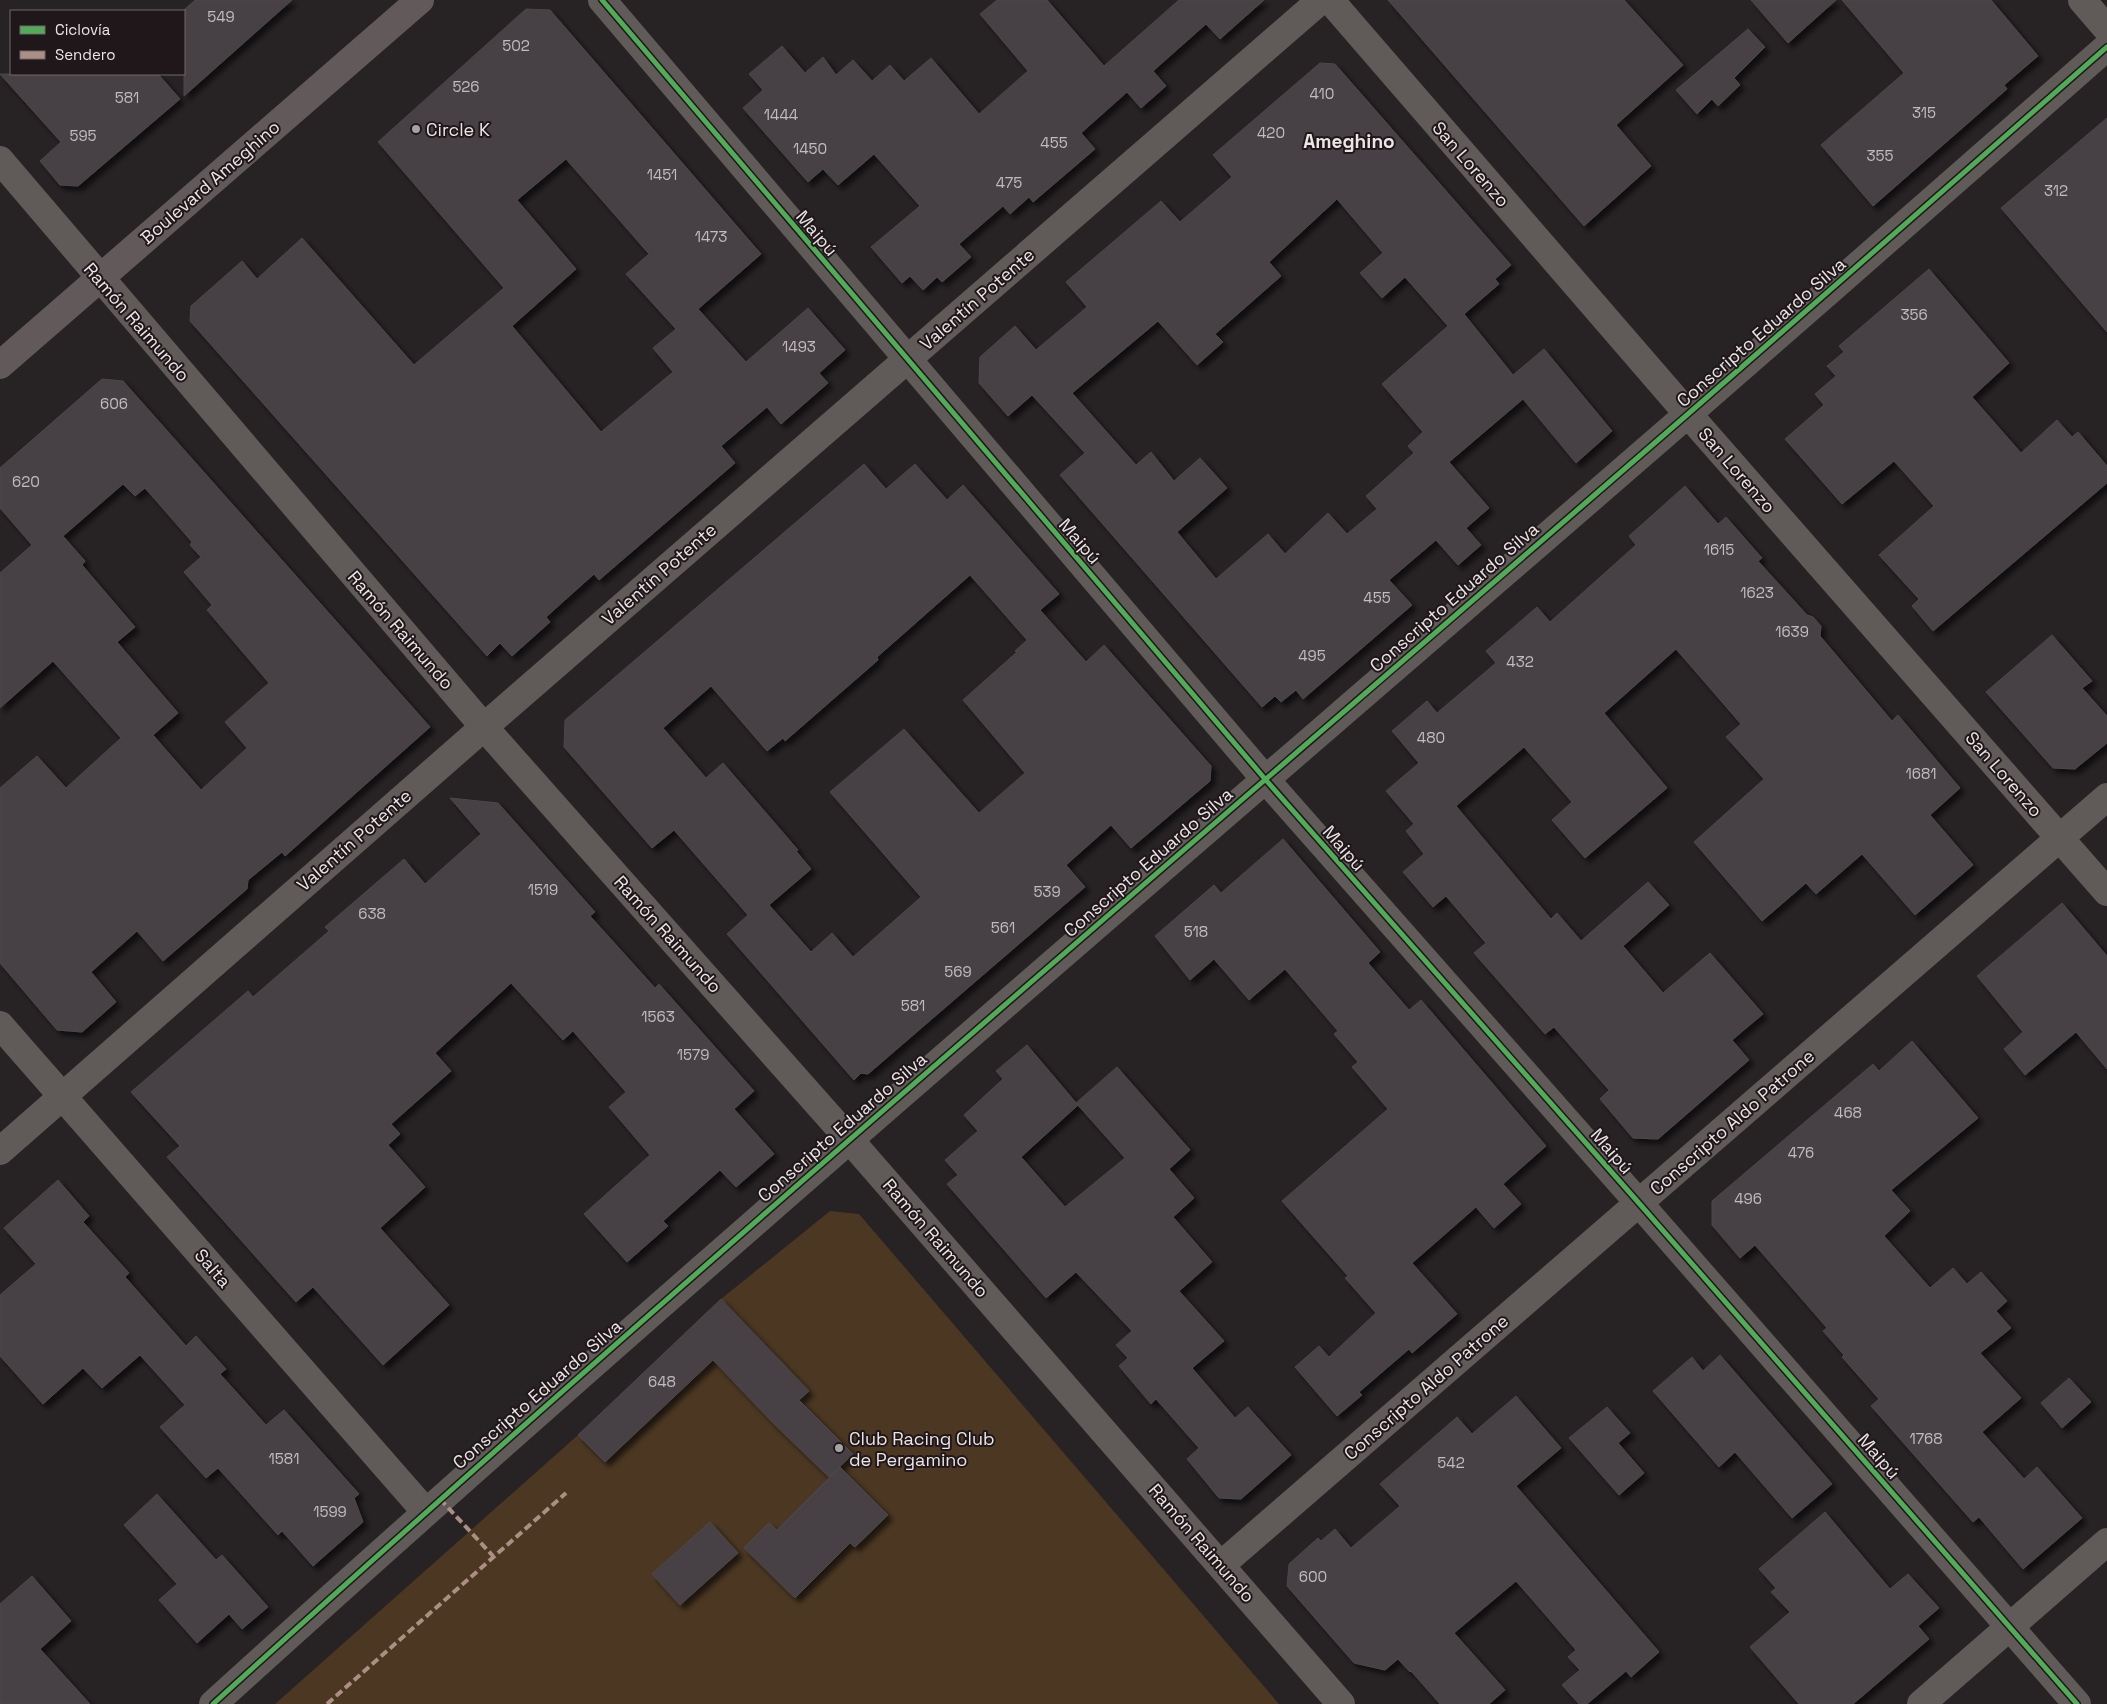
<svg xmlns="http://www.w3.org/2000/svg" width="2107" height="1704" font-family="'Space Grotesk',sans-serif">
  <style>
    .green { fill: #4b3722 }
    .building { fill: #473f44; stroke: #4c484a; fill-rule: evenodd; filter: url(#shadow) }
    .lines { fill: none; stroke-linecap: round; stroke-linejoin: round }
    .minor { stroke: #605a59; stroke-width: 28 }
    .major { stroke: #625a5a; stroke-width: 28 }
    .quiet { stroke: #ac8f84; stroke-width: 4; stroke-dasharray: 8 4; stroke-linecap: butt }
    .cycleway-casing { stroke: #1f1719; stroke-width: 8 }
    .cycleway { stroke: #51ab58; stroke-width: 5 }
    .poi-dot { fill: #a6a1a2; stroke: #1f1719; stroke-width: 2 }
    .labels { text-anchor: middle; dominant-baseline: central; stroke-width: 4; stroke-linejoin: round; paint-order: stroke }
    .number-label { font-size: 15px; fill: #c2bcbe }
    .poi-label { font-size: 18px; fill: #ebe5e6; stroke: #1f1719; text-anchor: start }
    .street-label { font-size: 18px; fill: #ebe5e6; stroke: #1f1719 }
    .neighbourhood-label { font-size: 19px; font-weight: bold; fill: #ebe5e6; stroke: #1f1719 }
  </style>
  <defs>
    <filter id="shadow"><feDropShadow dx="4.5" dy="4.5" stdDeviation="2.5" flood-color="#0009"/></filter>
  </defs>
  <rect width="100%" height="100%" fill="#272223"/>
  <path class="green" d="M830,1211L859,1214L1279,1704H275L578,1435L605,1462L713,1360L775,1424L808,1391L721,1299Z"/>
  <g class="building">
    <path d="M195,0H292L184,96V10Z"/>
    <path d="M997,0H1047L1104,66L1179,0H1264L1220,39L1206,24L1153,71L1166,86L1141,108L1127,92L1081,133L1095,149L1033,202L1029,197L1010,214L1003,206L959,244L971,257L942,282L937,277L923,290L910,276L902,283L871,247L920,206L874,154L838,185L823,169L808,182L743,108L763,90L749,74L782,46L805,73L823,57L836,75L853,60L872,81L890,65L904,81L931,58L979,114L1028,71L980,14Z"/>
    <path d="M1388,0H1624L1683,65L1616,125L1651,166L1584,226Z"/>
    <path d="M1751,0H1836L1788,43Z"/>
    <path d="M1842,0H1991L2038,56L2004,85L2007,89L1873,206L1821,145L1904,73Z"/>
    <path d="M526,9L550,10L761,254L698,309L746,362L808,308L845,350L819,373L828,383L781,424L767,407L721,446L735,463L599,580L594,574L546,617L550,622L512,656L500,643L487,656L190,321L191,306L242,261L257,279L302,238L414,365L504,288L378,142ZM566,159L649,254L626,274L676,329L653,348L673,372L601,432L512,326L576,269L517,200Z"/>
    <path d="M1748,29L1765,47L1734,78L1740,85L1718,106L1712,99L1697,114L1676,90Z"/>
    <path d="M1320,63L1335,64L1511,265L1495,279L1499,284L1464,314L1513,375L1544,349L1612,431L1576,463L1523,399L1449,462L1489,508L1466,528L1481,545L1458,565L1436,540L1389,580L1412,605L1303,699L1296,690L1281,702L1275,696L1262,707L1060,475L1085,453L1032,395L1008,416L979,383L980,357L1015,326L1036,350L1087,307L1066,282L1161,201L1180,222L1232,177L1213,155ZM1337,199L1383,253L1360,273L1382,298L1405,277L1448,326L1382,384L1423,432L1408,446L1414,453L1366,496L1377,509L1347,534L1328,513L1285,554L1268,534L1216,579L1177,532L1227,488L1200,458L1174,481L1151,452L1136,465L1072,393L1158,321L1197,365L1223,342L1215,334L1281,276L1269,262Z"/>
    <path d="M0,74H158L180,99L78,186L60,185L40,161L61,142Z"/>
    <path d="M2107,118V332L2001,208Z"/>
    <path d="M1929,269L2009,363L1972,397L2021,453L2057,420L2072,437L2078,432L2107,466V483L1933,631L1912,606L1919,599L1879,555L1934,506L1894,461L1842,504L1785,439L1824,405L1815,394L1836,376L1827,366L1844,352L1839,346Z"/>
    <path d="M102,379L123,381L430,727L285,856L282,852L248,880L247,889L163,961L137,931L91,972L116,1002L82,1032L57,1030L0,963V788L37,756L66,788L121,738L53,661L0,708V573L32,545L0,508V468ZM123,484L135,496L145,488L192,542L190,545L201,557L184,572L212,605L207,610L269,683L225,722L247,748L201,790L153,735L178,713L117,642L135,627L82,565L85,561L63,536Z"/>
    <path d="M864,464L886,489L915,464L947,500L963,485L1059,594L1040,610L1086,662L1104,645L1211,766L1210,781L1131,848L1111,825L1066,865L1085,887L868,1074L861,1073L854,1080L727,934L748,915L674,830L652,848L564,747L565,720ZM970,575L1027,640L1015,651L1017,652L963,700L1025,773L979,813L904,729L830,792L921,897L853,957L832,933L811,952L769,905L811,869L796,851L798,850L723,763L706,778L663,728L711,686L767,751L783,738L785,741L878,660L877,657Z"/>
    <path d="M1685,486L1718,524L1726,517L1762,558L1758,561L1807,615L1813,617L1821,626L1820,636L1892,721L1898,715L1960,788L1930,815L1973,865L1915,915L1862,854L1816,894L1806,883L1762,921L1694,842L1764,779L1726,737L1741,724L1676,649L1604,713L1667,788L1585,858L1552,820L1572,802L1524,747L1456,806L1551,919L1557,913L1581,941L1648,882L1669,905L1623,946L1663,993L1710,953L1763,1014L1732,1040L1749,1060L1658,1139L1633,1138L1600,1099L1609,1090L1554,1027L1545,1034L1474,953L1486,943L1446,896L1433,907L1403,872L1424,854L1406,831L1414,824L1386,791L1419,763L1392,731L1427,701L1437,713L1496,663L1486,651L1537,607L1550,622L1636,545L1629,536Z"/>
    <path d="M2052,635L2092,681L2082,688L2107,716V743L2075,769L2053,768L1986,692Z"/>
    <path d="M450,798L498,803L595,912L590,916L655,988L659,984L754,1091L734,1109L774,1154L736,1187L720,1170L663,1221L668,1226L627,1262L584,1214L650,1155L609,1107L626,1092L573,1031L563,1040L511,983L435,1053L451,1071L391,1124L400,1134L388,1145L425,1187L380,1228L449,1305L383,1365L313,1287L296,1302L167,1157L180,1146L131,1092L248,991L253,997L329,931L325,927L404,859L425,884L481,834Z"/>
    <path d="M1283,839L1380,952L1368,963L1409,1010L1421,1000L1546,1146L1503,1184L1521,1204L1494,1228L1476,1207L1412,1263L1457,1314L1412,1353L1409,1349L1359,1392L1362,1395L1337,1416L1295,1367L1319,1346L1329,1357L1376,1313L1345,1278L1348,1276L1282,1201L1388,1109L1352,1067L1358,1062L1334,1034L1338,1031L1285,969L1249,1000L1214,959L1190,980L1155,936L1214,885L1221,893Z"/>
    <path d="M2062,903L2107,956V1069L2076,1032L2025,1075L2004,1049L2023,1032L1977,976Z"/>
    <path d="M1912,1041L1978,1118L1891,1190L1910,1211L1884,1236L1930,1288L1953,1268L1967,1284L1981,1272L2007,1301L1996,1311L2011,1328L1980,1353L2021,1398L1982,1432L2024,1479L2037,1467L2082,1518L2023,1569L1979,1517L1973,1522L1871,1406L1879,1399L1842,1357L1844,1355L1823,1331L1827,1328L1755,1245L1740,1258L1712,1225V1201L1873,1064L1879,1071Z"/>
    <path d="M1027,1045L1078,1105L1021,1157L1065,1207L1125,1158L1076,1103L1117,1067L1190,1150L1169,1169L1194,1198L1173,1217L1212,1262L1179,1291L1224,1341L1192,1368L1235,1418L1248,1407L1291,1455L1241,1499L1219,1498L1187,1459L1199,1448L1156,1399L1151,1404L1119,1366L1128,1358L1116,1345L1132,1331L1076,1272L1046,1298L947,1184L958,1175L945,1160L978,1131L964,1115L1003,1079L996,1071Z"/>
    <path d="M58,1180L89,1216L83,1222L129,1273L125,1277L186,1346L196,1336L226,1369L220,1374L266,1425L284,1410L359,1494L354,1498L363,1522L313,1566L282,1531L278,1535L218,1468L206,1478L160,1427L185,1405L140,1355L102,1388L83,1368L43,1404L0,1356V1295L36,1264L4,1228Z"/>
    <path d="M721,1299L809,1391L799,1400L853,1454L829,1477L774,1424L713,1360L605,1462L578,1435Z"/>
    <path d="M1720,1355L1832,1484L1792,1518L1735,1452L1719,1467L1653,1391L1692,1357L1703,1371Z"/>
    <path d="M2069,1378L2091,1402L2062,1428L2041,1403Z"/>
    <path d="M1516,1396L1561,1448L1516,1486L1659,1652L1631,1677L1626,1671L1587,1704H1579L1562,1685L1580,1670L1568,1657L1576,1650L1516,1581L1454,1633L1505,1690L1489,1704H1440L1411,1671L1410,1672L1398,1659L1385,1670L1354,1663L1287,1586L1289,1564L1318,1538L1321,1541L1335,1529L1351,1548L1400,1506L1380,1484L1457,1417L1472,1434Z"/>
    <path d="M1607,1407L1630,1433L1618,1443L1644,1473L1619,1495L1569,1438Z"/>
    <path d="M840,1467L888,1515L855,1547L850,1543L795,1598L744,1548L769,1523L777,1530Z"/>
    <path d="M157,1494L216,1560L222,1555L268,1607L242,1629L229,1614L197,1643L159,1600L177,1584L124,1525Z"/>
    <path d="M1825,1512L1890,1589L1908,1574L1939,1608L1918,1626L1929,1639L1853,1704H1799L1750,1647L1790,1612L1771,1592L1776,1588L1759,1569Z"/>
    <path d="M710,1522L738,1553L680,1605L652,1574Z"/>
    <path d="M32,1576L71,1621L40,1649L90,1704H0V1604Z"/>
  </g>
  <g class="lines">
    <g class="minor">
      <path d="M602,0L1265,779L1638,1202L2077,1704"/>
      <path d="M1330,0L1688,414L2107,892"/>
      <path d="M2082,0L2107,29"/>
      <path d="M0,160L484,727L849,1139L1341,1704"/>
      <path d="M0,1025L425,1511"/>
      <path d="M0,1151L484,727L1321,0"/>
      <path d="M1221,1565L2107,797"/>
      <path d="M213,1704C697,1265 1195,842 1688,414C1828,292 1967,170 2107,47"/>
      <path d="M1921,1704L2107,1542"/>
    </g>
    <path class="major" d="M0,365L420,0"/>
    <g class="quiet">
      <path d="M440,1499L493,1556"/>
      <path d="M327,1704L566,1493"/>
    </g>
    <g class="cycleway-casing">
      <g id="cycleway">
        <path d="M602,0L1265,779L1638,1202L2077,1704"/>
        <path d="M213,1704C697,1265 1195,842 1688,414C1828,292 1967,170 2107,47"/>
      </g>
    </g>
    <use href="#cycleway" class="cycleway"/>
  </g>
  <g class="poi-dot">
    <circle cx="416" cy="129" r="5"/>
    <circle cx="839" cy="1448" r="5"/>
  </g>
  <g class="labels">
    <g class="number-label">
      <text x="221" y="16">549</text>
      <text x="516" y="45">502</text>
      <text x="466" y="86">526</text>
      <text x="1322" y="93">410</text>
      <text x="127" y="97">581</text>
      <text x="1924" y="112">315</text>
      <text x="781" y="114">1444</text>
      <text x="1271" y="132">420</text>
      <text x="83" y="135">595</text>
      <text x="1054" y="142">455</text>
      <text x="810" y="148">1450</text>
      <text x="1880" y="155">355</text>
      <text x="662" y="174">1451</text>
      <text x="1009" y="182">475</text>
      <text x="2056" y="190">312</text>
      <text x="711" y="236">1473</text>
      <text x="1914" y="314">356</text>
      <text x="799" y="346">1493</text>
      <text x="114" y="403">606</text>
      <text x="26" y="481">620</text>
      <text x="1719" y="549">1615</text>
      <text x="1757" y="592">1623</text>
      <text x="1377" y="597">455</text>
      <text x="1792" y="631">1639</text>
      <text x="1312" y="655">495</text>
      <text x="1520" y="661">432</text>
      <text x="1431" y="737">480</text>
      <text x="1921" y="773">1681</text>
      <text x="543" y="889">1519</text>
      <text x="1047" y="891">539</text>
      <text x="372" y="913">638</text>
      <text x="1003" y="927">561</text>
      <text x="1196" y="931">518</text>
      <text x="958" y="971">569</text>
      <text x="913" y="1005">581</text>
      <text x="658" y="1016">1563</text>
      <text x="693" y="1054">1579</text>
      <text x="1848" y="1112">468</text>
      <text x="1801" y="1152">476</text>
      <text x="1748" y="1198">496</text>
      <text x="662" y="1381">648</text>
      <text x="1926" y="1438">1768</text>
      <text x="284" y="1458">1581</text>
      <text x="1451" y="1462">542</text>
      <text x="330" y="1511">1599</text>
      <text x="1313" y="1576">600</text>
    </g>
    <g class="poi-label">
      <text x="426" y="129">Circle K</text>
      <text x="849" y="1438">Club Racing Club<tspan x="849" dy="21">de Pergamino</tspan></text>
    </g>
    <g class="street-label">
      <text transform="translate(1471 164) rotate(49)">San Lorenzo</text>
      <text transform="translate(210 182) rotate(-41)">Boulevard Ameghino</text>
      <text transform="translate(817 233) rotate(50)">Maipú</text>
      <text transform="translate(977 299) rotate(-41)">Valentín Potente</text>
      <text transform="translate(137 322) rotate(49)">Ramón Raimundo</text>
      <text transform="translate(1761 332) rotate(-41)">Conscripto Eduardo Silva</text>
      <text transform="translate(1737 470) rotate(49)">San Lorenzo</text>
      <text transform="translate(1080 541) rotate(49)">Maipú</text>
      <text transform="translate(659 574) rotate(-41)">Valentín Potente</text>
      <text transform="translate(1454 597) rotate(-41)">Conscripto Eduardo Silva</text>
      <text transform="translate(401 630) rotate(49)">Ramón Raimundo</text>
      <text transform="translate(2004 774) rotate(49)">San Lorenzo</text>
      <text transform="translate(354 840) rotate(-41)">Valentín Potente</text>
      <text transform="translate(1344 848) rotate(49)">Maipú</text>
      <text transform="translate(1148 862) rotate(-41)">Conscripto Eduardo Silva</text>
      <text transform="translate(668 934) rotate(48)">Ramón Raimundo</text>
      <text transform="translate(1732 1122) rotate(-41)">Conscripto Aldo Patrone</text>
      <text transform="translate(842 1127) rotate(-41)">Conscripto Eduardo Silva</text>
      <text transform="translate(1612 1151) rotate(49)">Maipú</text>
      <text transform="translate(936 1238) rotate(49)">Ramón Raimundo</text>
      <text transform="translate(213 1268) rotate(49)">Salta</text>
      <text transform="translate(1426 1387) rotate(-41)">Conscripto Aldo Patrone</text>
      <text transform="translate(537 1394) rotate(-41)">Conscripto Eduardo Silva</text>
      <text transform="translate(1879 1456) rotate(49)">Maipú</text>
      <text transform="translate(1202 1543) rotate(49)">Ramón Raimundo</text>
    </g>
    <g class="neighbourhood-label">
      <text x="1349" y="141">Ameghino</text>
    </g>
  </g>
  <rect x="10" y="10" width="175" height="65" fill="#1f1719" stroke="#71696b"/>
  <rect x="20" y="26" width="25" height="8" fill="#51ab58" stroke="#71696b"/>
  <text x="55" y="35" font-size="15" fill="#ebe5e6">Ciclovía</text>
  <rect x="20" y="51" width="25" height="8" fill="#ac8f84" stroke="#71696b"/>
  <text x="55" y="60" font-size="15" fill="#ebe5e6">Sendero</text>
</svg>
